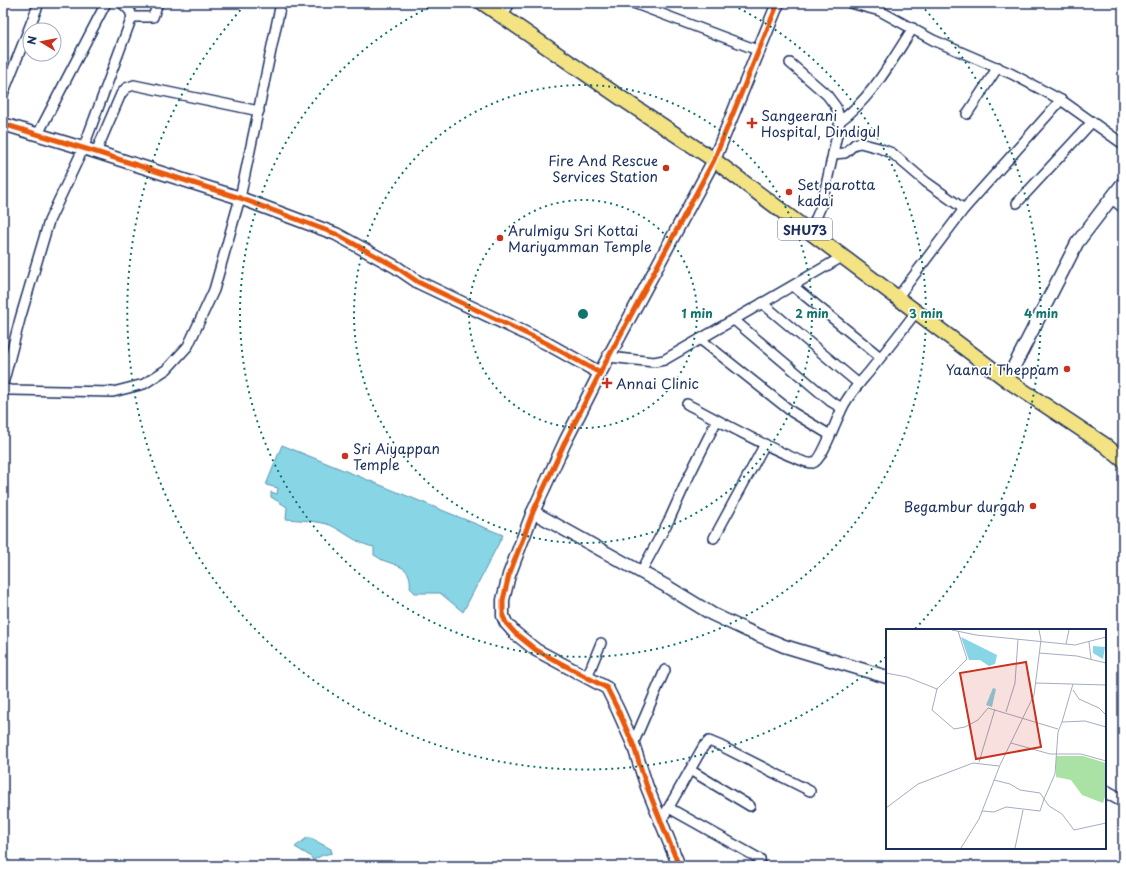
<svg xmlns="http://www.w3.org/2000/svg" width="1126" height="869" font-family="'Playpen Sans',sans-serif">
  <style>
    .water { fill: #87d5e5; stroke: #5c93af }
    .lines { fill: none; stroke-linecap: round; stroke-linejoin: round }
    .street-casing { stroke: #1b2f5e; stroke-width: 12 }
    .secondary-casing { stroke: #1b2f5e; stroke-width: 15 }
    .primary-casing { stroke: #1b2f5e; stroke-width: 17 }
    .street { stroke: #fff; stroke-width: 9 }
    .secondary { stroke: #fff; stroke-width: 12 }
    .primary { stroke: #f4e382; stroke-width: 14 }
    .cycleway-casing { stroke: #fff; stroke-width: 8 }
    .cycleway { stroke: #e8590c; stroke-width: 5 }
    .ring { fill: none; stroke: #0f766e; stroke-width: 2; stroke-dasharray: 2 4 }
    .poi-dot { fill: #c8321e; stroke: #fff; stroke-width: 1.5 }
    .labels { text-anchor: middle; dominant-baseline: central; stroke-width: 3.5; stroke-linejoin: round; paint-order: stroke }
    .shield { fill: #fff; stroke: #5f6d8e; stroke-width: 1 }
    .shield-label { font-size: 13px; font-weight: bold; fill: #1b2f5e }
    .poi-label { font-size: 14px; fill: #1b2f5e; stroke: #fff; text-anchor: start }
    .inset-road { fill: none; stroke: #a4acbf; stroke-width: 1 }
    .view { fill: #c8321e; fill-opacity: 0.15; stroke: #c8321e; stroke-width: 2 }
    .inset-edge { fill: none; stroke: #1b2f5e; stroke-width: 2 }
    .centre { fill: #0f766e; stroke: #fff; stroke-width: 2 }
    .ring-label { font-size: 12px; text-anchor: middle; font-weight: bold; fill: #0f766e; stroke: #fff; stroke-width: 3.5; stroke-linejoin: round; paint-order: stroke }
  </style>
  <rect width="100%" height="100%" fill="#fff"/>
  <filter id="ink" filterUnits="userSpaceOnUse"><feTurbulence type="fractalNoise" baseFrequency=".025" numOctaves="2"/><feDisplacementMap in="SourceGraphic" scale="8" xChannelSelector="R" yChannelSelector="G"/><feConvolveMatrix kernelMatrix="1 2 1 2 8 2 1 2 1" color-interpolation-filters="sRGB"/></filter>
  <g filter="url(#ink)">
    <g class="water">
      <path d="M282,445L503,535L463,612L440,593H415L410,588C412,568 401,567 385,561C381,560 378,557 374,555V547C357,544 345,532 330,525C319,521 298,520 286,519L287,507L271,497V492L277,494L278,488L266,485Z"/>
      <path d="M308,837L331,849L332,853L323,855L313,860L310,856L295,847Z"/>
    </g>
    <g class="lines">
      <g class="street-casing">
        <g id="street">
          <path d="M633,3L760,51"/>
          <path d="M850,3L880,11L933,40L1012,74L1061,100L1123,144"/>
          <path d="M132,17H153L158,3"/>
          <path d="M502,17L510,3"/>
          <path d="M790,63L827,95L836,107L840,121L822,204L810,232"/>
          <path d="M3,94L39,3"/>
          <path d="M967,114L998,67"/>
          <path d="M840,121C872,98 892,60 913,28"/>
          <path d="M38,134L106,3"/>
          <path d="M96,152L121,94L126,88L134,85L259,111"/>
          <path d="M833,154L845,153L855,144L860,143L879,148L892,153L926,182L964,209"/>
          <path d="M1111,198L1123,208"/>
          <path d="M1017,203L1092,122"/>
          <path d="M793,286L880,357"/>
          <path d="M897,298L964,209L1061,100"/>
          <path d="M762,303L859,384"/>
          <path d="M734,320L830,401L842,408"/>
          <path d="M700,339L792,412L830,435"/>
          <path d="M609,357L654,362L664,360L842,257"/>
          <path d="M3,384L20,319L49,221L83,149L132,17L130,11L122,3"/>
          <path d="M3,389L11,390L113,392L144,384L167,369L188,346L214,290L240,198L281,3"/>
          <path d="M687,404C704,413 801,466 813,463C822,461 836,420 841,411C847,396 859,384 869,372C885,352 901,332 916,312"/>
          <path d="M714,538L765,444"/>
          <path d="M641,572L670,518L688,478L717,420"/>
          <path d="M587,677L601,643"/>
          <path d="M633,744L665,670"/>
          <path d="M690,770L750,806"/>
          <path d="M669,808L760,859L758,866"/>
          <path d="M661,821L703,747L709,741L721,746L810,791"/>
        </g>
      </g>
      <g class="secondary-casing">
        <g id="secondary">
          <path d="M3,124L96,152L240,198L336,234L396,267L418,282L546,343L600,373"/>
          <path d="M1007,380L1077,243L1123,183"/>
          <path d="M533,512L666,586L712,614L746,630L784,646L887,677"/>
          <path d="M1105,791L1123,801"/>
          <path d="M679,866L647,787L633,744L618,710L607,688L536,650L515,633L506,623L503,616V600L509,575L533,512L565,442L600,373L714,160L778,3"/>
        </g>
      </g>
      <g class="primary-casing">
        <path id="primary" d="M483,3L621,98L714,160L1007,380L1105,445L1123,460"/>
      </g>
      <use href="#street" class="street"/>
      <use href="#secondary" class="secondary"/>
      <use href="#primary" class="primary"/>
      <g class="cycleway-casing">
        <g id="cycleway">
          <path d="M3,124L96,152L240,198L336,234L396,267L418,282L546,343L600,373"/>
          <path d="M679,866L647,787L633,744L618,710L607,688L536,650L515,633L506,623L503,616V600L509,575L533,512L565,442L600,373L714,160L778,3"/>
        </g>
      </g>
      <use href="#cycleway" class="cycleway"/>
    </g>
  </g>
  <g class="ring">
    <circle cx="583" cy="314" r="114"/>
    <circle cx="583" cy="314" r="229"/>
    <path d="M728 3A343 343 0 1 1 438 3"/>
    <path d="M886 657A458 458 0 0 1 245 5M921 5A458 458 0 0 1 915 629"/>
  </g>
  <g class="poi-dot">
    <path d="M750 117h4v4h4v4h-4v4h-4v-4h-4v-4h4z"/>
    <circle cx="666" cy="168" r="4"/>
    <circle cx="789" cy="192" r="4"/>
    <circle cx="500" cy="238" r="4"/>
    <circle cx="1067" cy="369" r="4"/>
    <path d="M605 377h4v4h4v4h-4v4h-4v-4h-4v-4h4z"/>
    <circle cx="345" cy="456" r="4"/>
    <circle cx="1033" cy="506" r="4"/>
  </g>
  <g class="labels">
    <rect class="shield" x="778" y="218" width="54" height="22" rx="3"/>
    <g class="shield-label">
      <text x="805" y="229">SHU73</text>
    </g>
    <g class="poi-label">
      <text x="761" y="115">Sangeerani<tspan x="761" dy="16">Hospital, Dindigul</tspan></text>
      <text x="658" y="160" text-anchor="end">Fire And Rescue<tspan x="658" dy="16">Services Station</tspan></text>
      <text x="797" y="184">Set parotta<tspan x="797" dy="16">kadai</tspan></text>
      <text x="508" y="230">Arulmigu Sri Kottai<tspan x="508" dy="16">Mariyamman Temple</tspan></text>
      <text x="1059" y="369" text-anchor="end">Yaanai Theppam</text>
      <text x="616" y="383">Annai Clinic</text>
      <text x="353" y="448">Sri Aiyappan<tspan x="353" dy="16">Temple</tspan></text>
      <text x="1025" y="506" text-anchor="end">Begambur durgah</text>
    </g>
  </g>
  <g transform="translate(886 629)">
    <rect width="220" height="220" fill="#fff"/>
    <path d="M170,127H197L220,134V165L217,174L196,166L185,151L170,148Z" fill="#aae2a6"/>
    <path d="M75,8L111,26L109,35L103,37L94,31H83ZM207,17L219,18L217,30L207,24ZM107,59L110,60L106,78L100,76Z" fill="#87d5e5"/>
    <path class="inset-road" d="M66,1L90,6L189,16L220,8M203,13L205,30M180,15L183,1M153,24L191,27L220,34M0,44L21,48L51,60L46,81L68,100L79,98L92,91L102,79L172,100M150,54L220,56M51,60L81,30L72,2M187,61L193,70L213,79L220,86M120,83L129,54L132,10M176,93L187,55M125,114L164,125H195L220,132M93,133L109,80M108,151L124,155L134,161L154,164L163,177L176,185L188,201L220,194M158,170L169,145L172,103L176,93L199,92L220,98M0,179L32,155L87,134L113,137M96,182L108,183L120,178L154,182L158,170M75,219L93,190L114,136L148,66L155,11L153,1M129,219L137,181"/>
    <path class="view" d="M140,33L155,118L90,130L74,44Z"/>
    <rect width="220" height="220" class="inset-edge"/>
  </g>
  <circle cx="583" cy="314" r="6" class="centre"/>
  <g class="ring-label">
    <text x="697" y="318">1 min</text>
    <text x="812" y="318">2 min</text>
    <text x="926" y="318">3 min</text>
    <text x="1041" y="318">4 min</text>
  </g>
  <rect width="1126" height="869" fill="none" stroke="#fff" stroke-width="16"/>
  <rect x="8" y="8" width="1110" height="853" fill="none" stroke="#1b2f5e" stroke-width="1.5" filter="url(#ink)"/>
  <g transform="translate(42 42) rotate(280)"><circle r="19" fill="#ffffff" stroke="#a4acbf"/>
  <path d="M0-3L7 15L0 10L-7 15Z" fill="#c8321e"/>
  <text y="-6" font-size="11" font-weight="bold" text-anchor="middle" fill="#1b2f5e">N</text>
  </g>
</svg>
